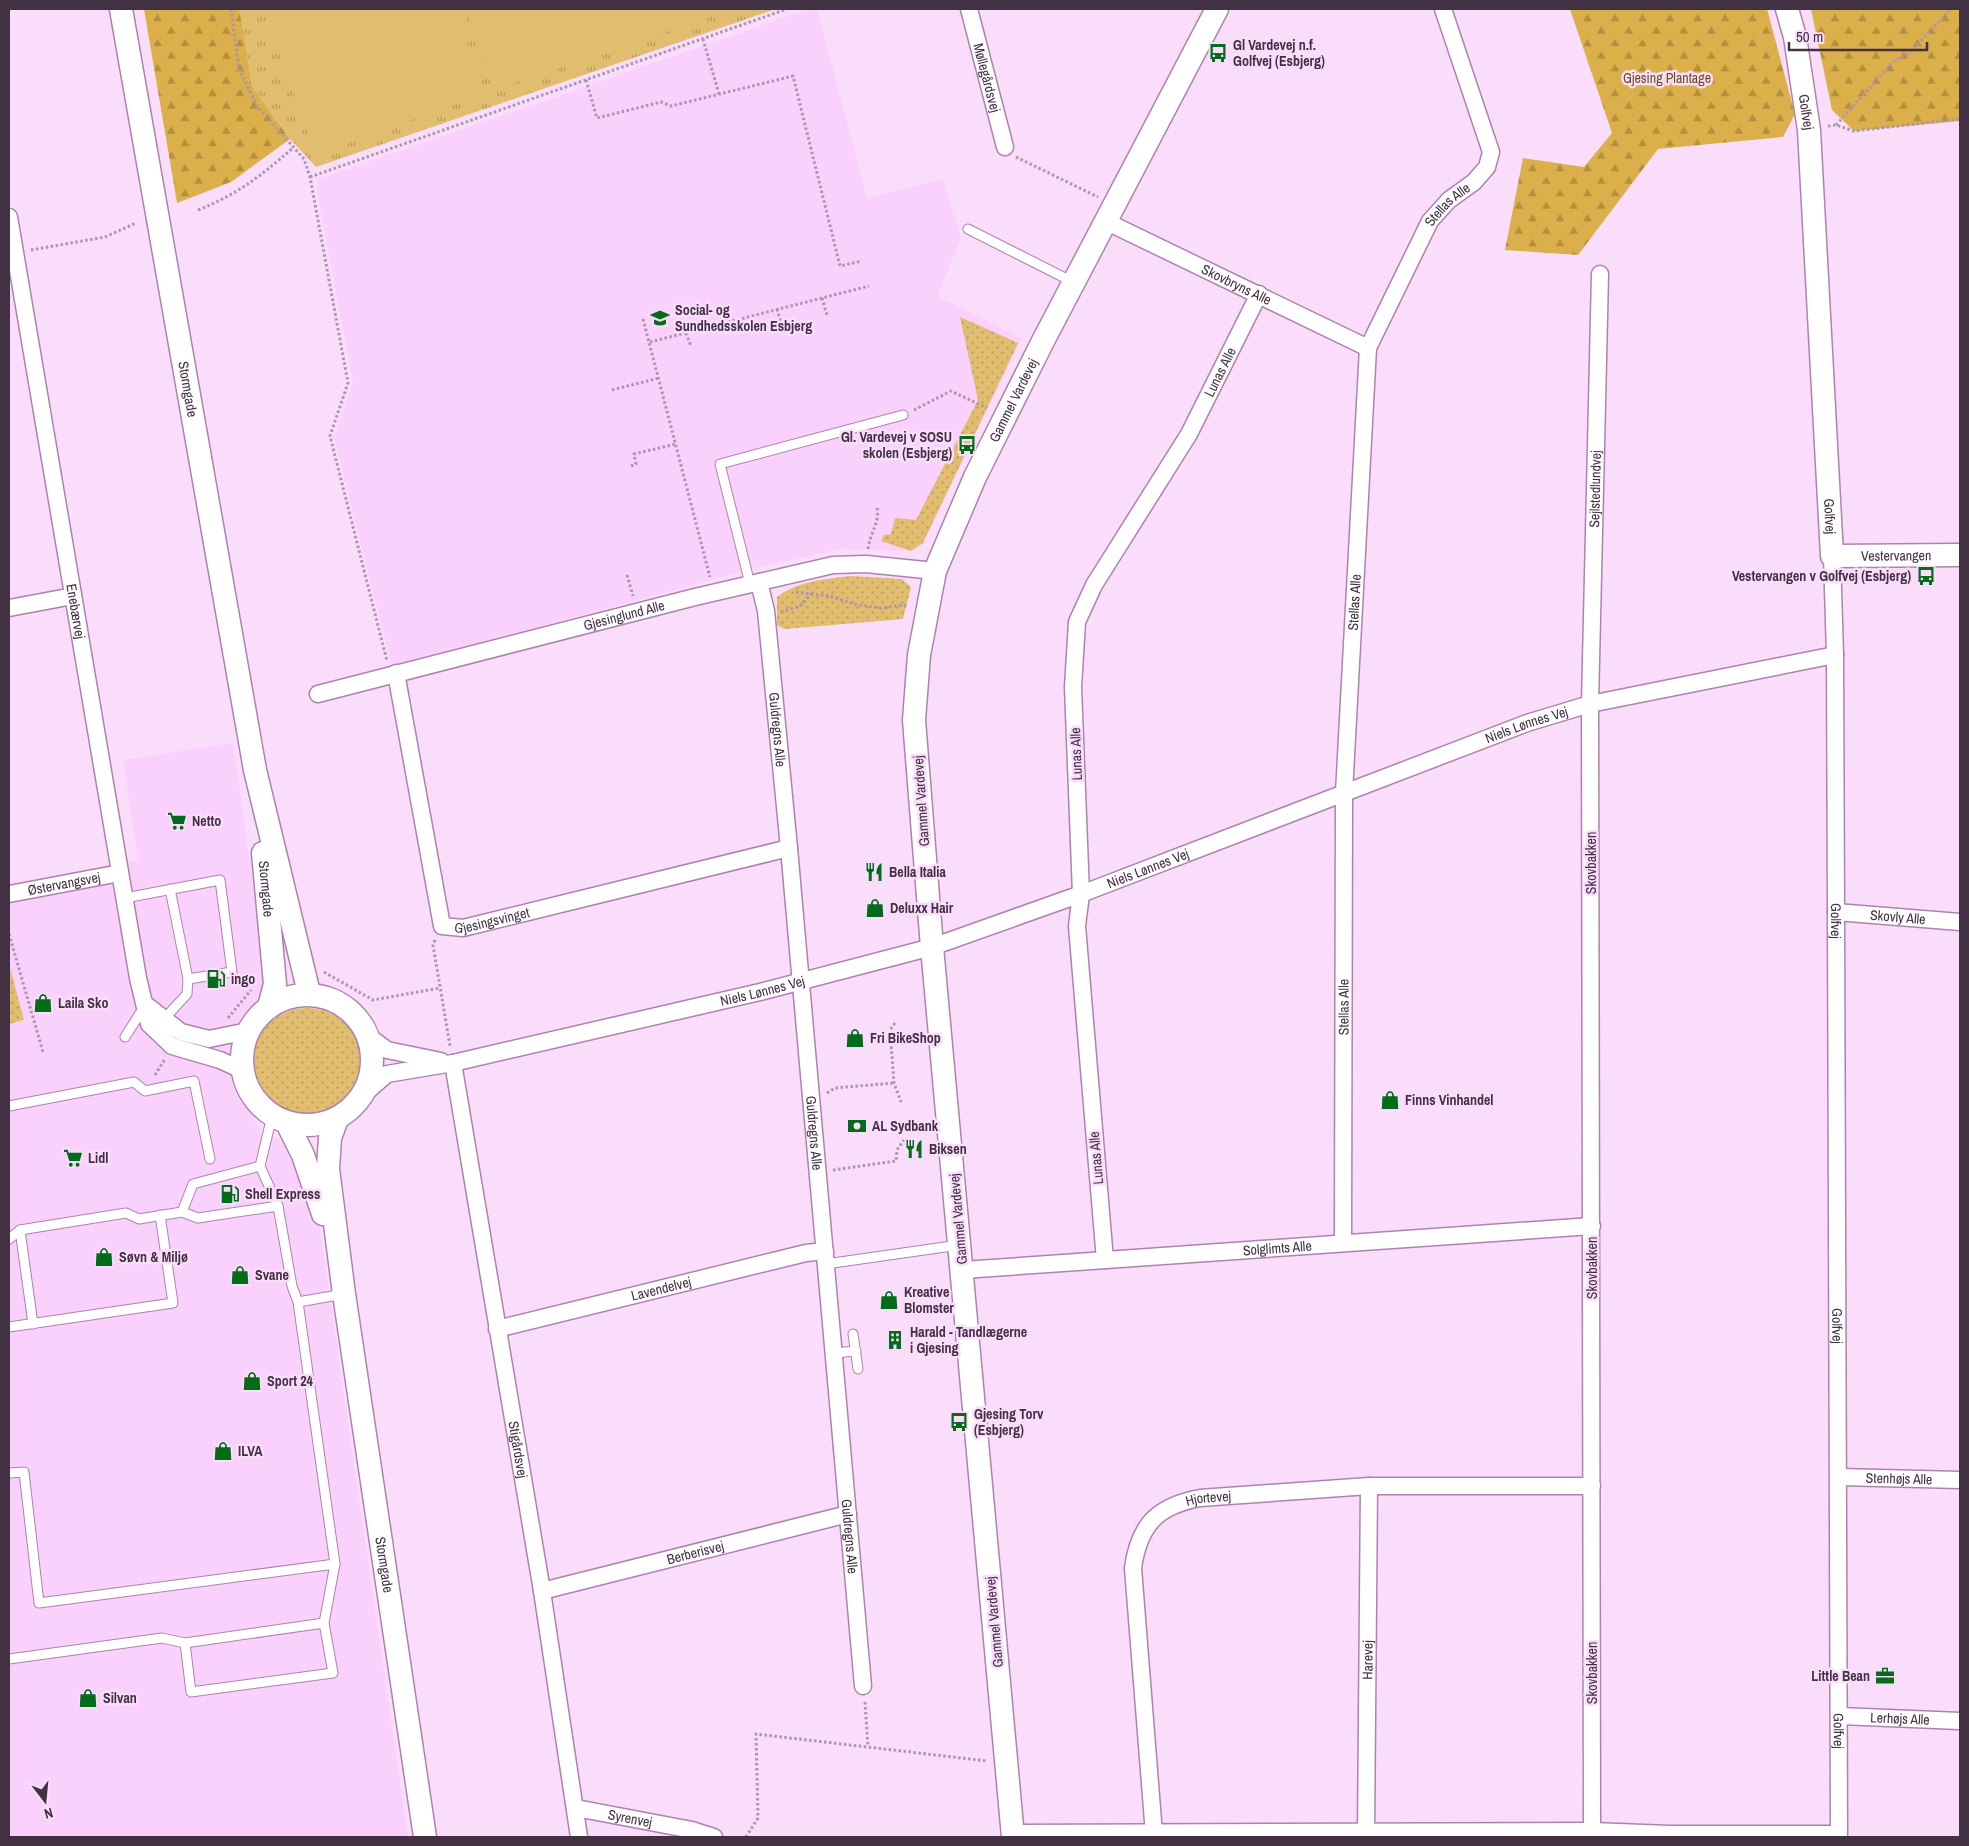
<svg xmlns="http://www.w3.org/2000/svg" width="1969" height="1846" font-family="'Archivo Narrow',sans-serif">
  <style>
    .built { fill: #fad0fc }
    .grass { fill: url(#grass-dots) }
    .forest { fill: url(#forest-firs) }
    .park { fill: url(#park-tufts) }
    .pitch { fill: #e1bd6f }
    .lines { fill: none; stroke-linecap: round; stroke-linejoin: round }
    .lane-casing { stroke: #ae82b0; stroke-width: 11 }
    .street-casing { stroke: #ae82b0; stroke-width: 19 }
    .secondary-casing { stroke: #ae82b0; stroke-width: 25 }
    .path { stroke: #ad95ae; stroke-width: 3; stroke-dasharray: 2.5 2.5; stroke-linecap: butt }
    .lane { stroke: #fff; stroke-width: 9 }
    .street { stroke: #fff; stroke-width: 16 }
    .secondary { stroke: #fff; stroke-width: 22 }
    .labels { text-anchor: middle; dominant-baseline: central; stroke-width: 5; stroke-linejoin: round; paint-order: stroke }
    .poi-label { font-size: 14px; font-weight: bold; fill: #423043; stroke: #faddfb; text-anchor: start }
    .street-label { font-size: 14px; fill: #423043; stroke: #faddfb }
    .park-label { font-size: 14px; fill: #67501b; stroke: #faddfb }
  </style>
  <defs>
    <pattern id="grass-dots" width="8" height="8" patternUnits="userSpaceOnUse" patternTransform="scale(1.25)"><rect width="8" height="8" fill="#e1bd6f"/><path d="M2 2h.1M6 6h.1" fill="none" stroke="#b89a5d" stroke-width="1.8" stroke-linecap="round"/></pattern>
    <pattern id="forest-firs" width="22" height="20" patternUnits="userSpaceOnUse" patternTransform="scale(1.25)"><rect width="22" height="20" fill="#dbaf49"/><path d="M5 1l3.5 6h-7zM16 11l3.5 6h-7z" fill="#b38f3e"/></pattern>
    <pattern id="park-tufts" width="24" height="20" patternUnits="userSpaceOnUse" patternTransform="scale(1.25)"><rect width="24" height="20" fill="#e1bd6f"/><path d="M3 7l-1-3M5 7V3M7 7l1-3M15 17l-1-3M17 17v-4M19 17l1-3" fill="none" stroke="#b89a5d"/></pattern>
  </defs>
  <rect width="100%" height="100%" fill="#faddfb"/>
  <g class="built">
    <path d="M809,9H817L867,198L943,179L961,239L937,296L1022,339L923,543L911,551L840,549L754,568L392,667L334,437L353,381L316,186L319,179Z"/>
    <path d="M233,743L266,980L245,1026L231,1078L262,1134L308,1147L408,1837H9V885L138,860L123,760Z"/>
  </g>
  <g class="grass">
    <path d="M960,317L1018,343L923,543L911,551L881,541L884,535L891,534L895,518L916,520L978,400Z"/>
    <path d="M851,576L902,579L911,587L903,619L785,629L777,625V597C797,581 827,579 851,576Z"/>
    <path d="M9,964L24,1020L9,1024Z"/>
    <circle cx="307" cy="1062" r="54"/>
  </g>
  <g class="forest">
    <path d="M144,9H240L252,86L290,139L231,182L177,203Z"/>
    <path d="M1570,9H1767L1795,114L1783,137L1658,149L1578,255L1505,250L1523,158L1584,167L1612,133Z"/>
    <path d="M1811,9H1960V121L1854,131L1832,110Z"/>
  </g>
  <path class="park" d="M239,9H776L316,167L290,139L252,86Z"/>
  <g class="pitch">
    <path d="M263,9H455L486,93L316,155Z"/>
    <path d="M466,9H735L494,90Z"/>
  </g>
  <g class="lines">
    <g class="lane-casing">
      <g id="lane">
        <path d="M968,229L1073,282"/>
        <path d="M750,584L720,464L903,415"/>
        <path d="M125,898L220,880L232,972L188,979L170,889"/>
        <path d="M164,1019L187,994L188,979"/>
        <path d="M125,1037L144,1007"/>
        <path d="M9,1106L134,1082L145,1091L194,1081L210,1159"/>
        <path d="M182,1212L198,1218L278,1206L260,1166"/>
        <path d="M20,1230L33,1324"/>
        <path d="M9,1239L20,1230L126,1213L139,1219L182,1212L193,1184L260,1166L272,1116"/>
        <path d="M826,1264L959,1245"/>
        <path d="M298,1302L344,1294"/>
        <path d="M9,1327L173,1303L160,1215"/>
        <path d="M853,1334L858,1369"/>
        <path d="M834,1353L856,1351"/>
        <path d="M9,1473L24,1472L39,1603L335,1564L298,1302L292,1286L278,1206"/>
        <path d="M324,1623L185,1643L191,1692L333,1673L324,1623L335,1564"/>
        <path d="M9,1659L162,1638L185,1643"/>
      </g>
    </g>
    <g class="street-casing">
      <g id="street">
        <path id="s1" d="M969,9L1005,147"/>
        <path id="s2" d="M9,217L138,978L149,1024L172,1046L220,1060L242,1070"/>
        <path id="s3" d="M1105,221L1368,348"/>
        <path id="s4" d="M1832,556L1835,655L1836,912L1839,1837"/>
        <path id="s5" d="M759,582L766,611L789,848L863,1686"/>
        <path d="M9,608L73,596"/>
        <path id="s6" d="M396,673L442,926L463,928L789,848"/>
        <path id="s7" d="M318,694L695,597L833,565L866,564L935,571"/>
        <path id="s8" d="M9,894L120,873"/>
        <path id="s9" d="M1836,912L1960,922"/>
        <path d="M145,1004L181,1032L209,1039L248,1031"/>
        <path d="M368,1036L387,1050L441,1061"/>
        <path id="s10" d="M453,1063L542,1591L579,1837"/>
        <path id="s11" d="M364,1094L387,1074L453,1063L760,992L932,947L1081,894L1527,723L1590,704L1835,655"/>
        <path id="s12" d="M1343,1243L1344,793L1368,348L1430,221L1449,200L1474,182L1487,167L1491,152L1443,9"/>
        <path id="s13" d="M1105,1260L1077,926L1081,894L1073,687L1077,622L1094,585L1189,434L1259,294"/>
        <path id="s14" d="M963,1270L1592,1226"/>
        <path id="s15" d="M497,1329L806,1253L825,1251"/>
        <path id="s16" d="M1839,1477L1960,1480"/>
        <path id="s17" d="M542,1591L848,1514"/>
        <path id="s18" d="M1840,1716L1960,1721"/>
        <path id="s19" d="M576,1808L692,1830L714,1837"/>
        <path id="s20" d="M1592,1831L1590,704L1600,274"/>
        <path d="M1012,1833L1592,1831L1670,1834H1838"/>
        <path id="s21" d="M1154,1834L1133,1568C1139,1525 1157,1506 1200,1498L1369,1486H1592"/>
        <path id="s22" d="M1366,1834L1369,1486"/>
      </g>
    </g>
    <g class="secondary-casing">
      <g id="secondary">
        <path id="s23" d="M121,9L255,770L309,993"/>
        <path id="s24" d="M1787,9L1795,37L1809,130L1832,556L1960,555"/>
        <path id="s25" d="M263,853L275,984L269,1007"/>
        <circle cx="307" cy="1060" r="65"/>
        <path id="s26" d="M337,1119L330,1138L328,1169L344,1294L425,1837"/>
        <path d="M287,1123L303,1155L323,1214"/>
        <path id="s27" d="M1013,1837L932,947L914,720L919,655L935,571L975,477L1043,341L1217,9"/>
      </g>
    </g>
    <g class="path">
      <path d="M231,9L239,69L257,106L304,159L310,177L348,383L330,436L387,661"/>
      <path d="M703,39L719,94"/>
      <path d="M586,80L597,118L661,102L671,106L793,76L840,266L862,261"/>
      <path d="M1836,125L1893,62L1911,51L1951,9"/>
      <path d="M1828,126L1836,125L1854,131L1960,119"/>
      <path d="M1016,157L1098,197"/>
      <path d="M310,177L787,9"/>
      <path d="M198,210C240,193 259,177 293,148"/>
      <path d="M31,250L105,237L136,223"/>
      <path d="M822,298L827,315"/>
      <path d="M777,309L782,326"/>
      <path d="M643,319L710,577"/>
      <path d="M731,321L735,335"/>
      <path d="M686,333L691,346"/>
      <path d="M650,342L869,286"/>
      <path d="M612,390L659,378"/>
      <path d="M914,410L951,391L987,408"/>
      <path d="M631,466L636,464L634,454L676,444"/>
      <path d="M868,549C870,533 880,523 877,507"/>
      <path d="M627,575L633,596"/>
      <path d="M796,592L829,596L858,605L881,608L903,605L908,607"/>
      <path d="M781,612L800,606L811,594"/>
      <path d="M9,934L43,1052"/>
      <path d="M435,940L433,945L450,1046"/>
      <path d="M324,972L373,1000L440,988"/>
      <path d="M228,1018L251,990"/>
      <path d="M895,1023L890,1030L894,1083L901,1102"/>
      <path d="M155,1075L165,1059"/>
      <path d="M827,1093L835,1088L894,1083"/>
      <path d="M833,1170L896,1161L897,1150L904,1140"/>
      <path d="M865,1702L868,1747"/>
      <path d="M746,1837L758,1818L756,1734L987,1761"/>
    </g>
    <use href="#lane" class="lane"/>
    <use href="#street" class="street"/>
    <use href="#secondary" class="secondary"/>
  </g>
  <defs>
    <g id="bus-bare" transform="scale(1.5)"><path d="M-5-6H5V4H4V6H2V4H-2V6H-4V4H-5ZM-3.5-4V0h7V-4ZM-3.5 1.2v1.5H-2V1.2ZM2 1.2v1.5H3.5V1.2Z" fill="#026c1b" stroke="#faddfb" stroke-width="2.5" paint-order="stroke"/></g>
    <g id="school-bare" transform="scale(1.5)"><path d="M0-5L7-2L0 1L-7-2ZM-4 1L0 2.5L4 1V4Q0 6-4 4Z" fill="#026c1b" stroke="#faddfb" stroke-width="2.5" paint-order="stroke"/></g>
    <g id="supermarket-bare" transform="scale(1.5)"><path d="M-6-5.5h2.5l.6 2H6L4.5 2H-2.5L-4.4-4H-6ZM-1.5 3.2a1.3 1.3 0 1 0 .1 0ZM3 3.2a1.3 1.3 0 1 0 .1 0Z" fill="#026c1b" stroke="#faddfb" stroke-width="2.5" paint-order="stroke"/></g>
    <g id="restaurant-bare" transform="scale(1.5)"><path d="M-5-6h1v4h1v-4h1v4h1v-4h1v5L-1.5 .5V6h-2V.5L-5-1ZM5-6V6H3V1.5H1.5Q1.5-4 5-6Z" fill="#026c1b" stroke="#faddfb" stroke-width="2.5" paint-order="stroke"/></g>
    <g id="shop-bare" transform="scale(1.5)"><path d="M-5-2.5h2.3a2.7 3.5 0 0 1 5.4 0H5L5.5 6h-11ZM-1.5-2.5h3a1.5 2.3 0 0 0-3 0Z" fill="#026c1b" stroke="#faddfb" stroke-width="2.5" paint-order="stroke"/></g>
    <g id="fuel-bare" transform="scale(1.5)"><path d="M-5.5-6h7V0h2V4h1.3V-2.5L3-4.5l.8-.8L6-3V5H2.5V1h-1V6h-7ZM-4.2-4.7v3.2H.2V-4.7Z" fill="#026c1b" stroke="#faddfb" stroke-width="2.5" paint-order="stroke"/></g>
    <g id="bank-bare" transform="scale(1.5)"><path d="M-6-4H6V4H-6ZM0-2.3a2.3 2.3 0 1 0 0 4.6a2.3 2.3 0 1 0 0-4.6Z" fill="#026c1b" stroke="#faddfb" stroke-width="2.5" paint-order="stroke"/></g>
    <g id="building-bare" transform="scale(1.5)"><path d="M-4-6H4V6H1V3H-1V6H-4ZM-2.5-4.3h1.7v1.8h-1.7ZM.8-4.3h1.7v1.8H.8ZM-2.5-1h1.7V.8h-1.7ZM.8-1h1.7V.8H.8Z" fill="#026c1b" stroke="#faddfb" stroke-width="2.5" paint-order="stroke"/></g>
    <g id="office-bare" transform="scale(1.5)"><path d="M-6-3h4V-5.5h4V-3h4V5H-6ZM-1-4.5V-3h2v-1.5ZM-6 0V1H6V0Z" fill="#026c1b" stroke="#faddfb" stroke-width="2.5" paint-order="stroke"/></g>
  </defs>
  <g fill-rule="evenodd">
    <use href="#bus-bare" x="1218" y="53"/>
    <use href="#school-bare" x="660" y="318"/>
    <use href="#bus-bare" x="967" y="445"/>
    <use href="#bus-bare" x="1926" y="576"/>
    <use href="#supermarket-bare" x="177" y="821"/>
    <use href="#restaurant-bare" x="874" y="872"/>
    <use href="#shop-bare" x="875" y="908"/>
    <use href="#fuel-bare" x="216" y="979"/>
    <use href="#shop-bare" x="43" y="1003"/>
    <use href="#shop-bare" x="855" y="1038"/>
    <use href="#shop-bare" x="1390" y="1100"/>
    <use href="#bank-bare" x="857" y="1126"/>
    <use href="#restaurant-bare" x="914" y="1149"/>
    <use href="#supermarket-bare" x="73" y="1158"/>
    <use href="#fuel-bare" x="230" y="1194"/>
    <use href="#shop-bare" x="104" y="1257"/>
    <use href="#shop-bare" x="240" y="1275"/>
    <use href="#shop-bare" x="889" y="1300"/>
    <use href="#building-bare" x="895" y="1340"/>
    <use href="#shop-bare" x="252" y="1381"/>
    <use href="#bus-bare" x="959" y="1422"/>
    <use href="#shop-bare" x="223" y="1451"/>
    <use href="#office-bare" x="1885" y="1676"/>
    <use href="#shop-bare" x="88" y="1698"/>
  </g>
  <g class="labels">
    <g class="poi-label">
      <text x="1233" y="45">Gl Vardevej n.f.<tspan x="1233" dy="16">Golfvej (Esbjerg)</tspan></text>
      <text x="675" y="310">Social- og<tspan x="675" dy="16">Sundhedsskolen Esbjerg</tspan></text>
      <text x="952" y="437" text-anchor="end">Gl. Vardevej v SOSU<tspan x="952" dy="16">skolen (Esbjerg)</tspan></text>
      <text x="1911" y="576" text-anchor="end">Vestervangen v Golfvej (Esbjerg)</text>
      <text x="192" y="821">Netto</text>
      <text x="889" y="872">Bella Italia</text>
      <text x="890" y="908">Deluxx Hair</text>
      <text x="231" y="979">ingo</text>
      <text x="58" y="1003">Laila Sko</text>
      <text x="870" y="1038">Fri BikeShop</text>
      <text x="1405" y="1100">Finns Vinhandel</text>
      <text x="872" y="1126">AL Sydbank</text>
      <text x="929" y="1149">Biksen</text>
      <text x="88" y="1158">Lidl</text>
      <text x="245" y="1194">Shell Express</text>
      <text x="119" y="1257">Søvn &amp; Miljø</text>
      <text x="255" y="1275">Svane</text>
      <text x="904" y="1292">Kreative<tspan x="904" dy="16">Blomster</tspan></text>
      <text x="910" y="1332">Harald - Tandlægerne<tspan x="910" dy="16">i Gjesing</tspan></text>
      <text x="267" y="1381">Sport 24</text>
      <text x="974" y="1414">Gjesing Torv<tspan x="974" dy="16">(Esbjerg)</tspan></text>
      <text x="238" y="1451">ILVA</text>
      <text x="1870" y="1676" text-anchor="end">Little Bean</text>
      <text x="103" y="1698">Silvan</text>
    </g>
    <g class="street-label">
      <text stroke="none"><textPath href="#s1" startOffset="71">Møllegårdsvej</textPath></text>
      <text stroke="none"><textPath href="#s24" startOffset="105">Golfvej</textPath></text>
      <text stroke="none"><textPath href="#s12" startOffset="1061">Stellas Alle</textPath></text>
      <text stroke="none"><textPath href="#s3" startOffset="146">Skovbryns Alle</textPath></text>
      <text stroke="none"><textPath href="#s13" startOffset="928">Lunas Alle</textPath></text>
      <text stroke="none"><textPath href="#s23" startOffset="386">Stormgade</textPath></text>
      <text stroke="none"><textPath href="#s27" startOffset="1460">Gammel Vardevej</textPath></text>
      <text stroke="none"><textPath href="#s20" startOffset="1342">Sejlstedlundvej</textPath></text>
      <text stroke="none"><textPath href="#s24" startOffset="510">Golfvej</textPath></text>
      <text stroke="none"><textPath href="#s24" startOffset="614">Vestervangen</textPath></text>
      <text stroke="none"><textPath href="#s12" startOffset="641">Stellas Alle</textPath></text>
      <text stroke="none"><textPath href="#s2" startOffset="400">Enebærvej</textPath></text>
      <text stroke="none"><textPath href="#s7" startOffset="316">Gjesinglund Alle</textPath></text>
      <text stroke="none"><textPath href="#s11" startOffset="1225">Niels Lønnes Vej</textPath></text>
      <text stroke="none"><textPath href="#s5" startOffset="149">Guldregns Alle</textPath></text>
      <text transform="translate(1076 754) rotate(-92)">Lunas Alle</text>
      <text transform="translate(921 801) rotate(-94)">Gammel Vardevej</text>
      <text transform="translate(1591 863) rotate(-90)">Skovbakken</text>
      <text stroke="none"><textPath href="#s11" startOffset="820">Niels Lønnes Vej</textPath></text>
      <text stroke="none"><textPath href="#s8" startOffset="56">Østervangsvej</textPath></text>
      <text stroke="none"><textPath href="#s25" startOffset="36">Stormgade</textPath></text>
      <text stroke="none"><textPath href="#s9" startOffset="62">Skovly Alle</textPath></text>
      <text stroke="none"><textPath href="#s6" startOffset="308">Gjesingsvinget</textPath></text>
      <text stroke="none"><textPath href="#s4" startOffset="365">Golfvej</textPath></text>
      <text stroke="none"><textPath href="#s11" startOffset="415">Niels Lønnes Vej</textPath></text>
      <text stroke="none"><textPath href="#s12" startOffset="236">Stellas Alle</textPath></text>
      <text stroke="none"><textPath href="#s5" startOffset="554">Guldregns Alle</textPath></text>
      <text transform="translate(1096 1158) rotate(-95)">Lunas Alle</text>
      <text transform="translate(958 1219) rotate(-95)">Gammel Vardevej</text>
      <text stroke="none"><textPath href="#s14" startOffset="315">Solglimts Alle</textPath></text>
      <text transform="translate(1592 1268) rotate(-90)">Skovbakken</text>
      <text stroke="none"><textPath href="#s15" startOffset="169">Lavendelvej</textPath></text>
      <text stroke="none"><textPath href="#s4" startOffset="770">Golfvej</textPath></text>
      <text stroke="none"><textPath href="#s10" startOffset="392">Stigårdsvej</textPath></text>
      <text stroke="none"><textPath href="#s16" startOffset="60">Stenhøjs Alle</textPath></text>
      <text stroke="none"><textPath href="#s21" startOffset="381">Hjortevej</textPath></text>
      <text stroke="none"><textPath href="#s5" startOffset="959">Guldregns Alle</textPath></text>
      <text stroke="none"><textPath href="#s17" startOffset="158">Berberisvej</textPath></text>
      <text stroke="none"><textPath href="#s26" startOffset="451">Stormgade</textPath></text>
      <text transform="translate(994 1622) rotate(-95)">Gammel Vardevej</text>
      <text stroke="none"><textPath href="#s22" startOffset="174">Harevej</textPath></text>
      <text transform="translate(1592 1673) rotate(-90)">Skovbakken</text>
      <text stroke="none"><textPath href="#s18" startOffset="60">Lerhøjs Alle</textPath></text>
      <text stroke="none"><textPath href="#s4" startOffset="1175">Golfvej</textPath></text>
      <text stroke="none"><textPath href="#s19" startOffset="55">Syrenvej</textPath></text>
    </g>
    <g class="park-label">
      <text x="1667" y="78">Gjesing Plantage</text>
    </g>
  </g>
  <rect width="1969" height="1846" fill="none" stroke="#423043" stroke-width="20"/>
  <g transform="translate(45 1801) rotate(164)" stroke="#faddfb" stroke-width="4" paint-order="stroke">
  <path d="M0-4L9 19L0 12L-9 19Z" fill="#423043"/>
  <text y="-8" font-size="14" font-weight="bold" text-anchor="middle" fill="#423043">N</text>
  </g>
  <path d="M1789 42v8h138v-8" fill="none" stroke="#423043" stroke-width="2.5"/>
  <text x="1796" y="42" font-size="15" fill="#423043" stroke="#faddfb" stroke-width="4" paint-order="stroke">50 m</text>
</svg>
